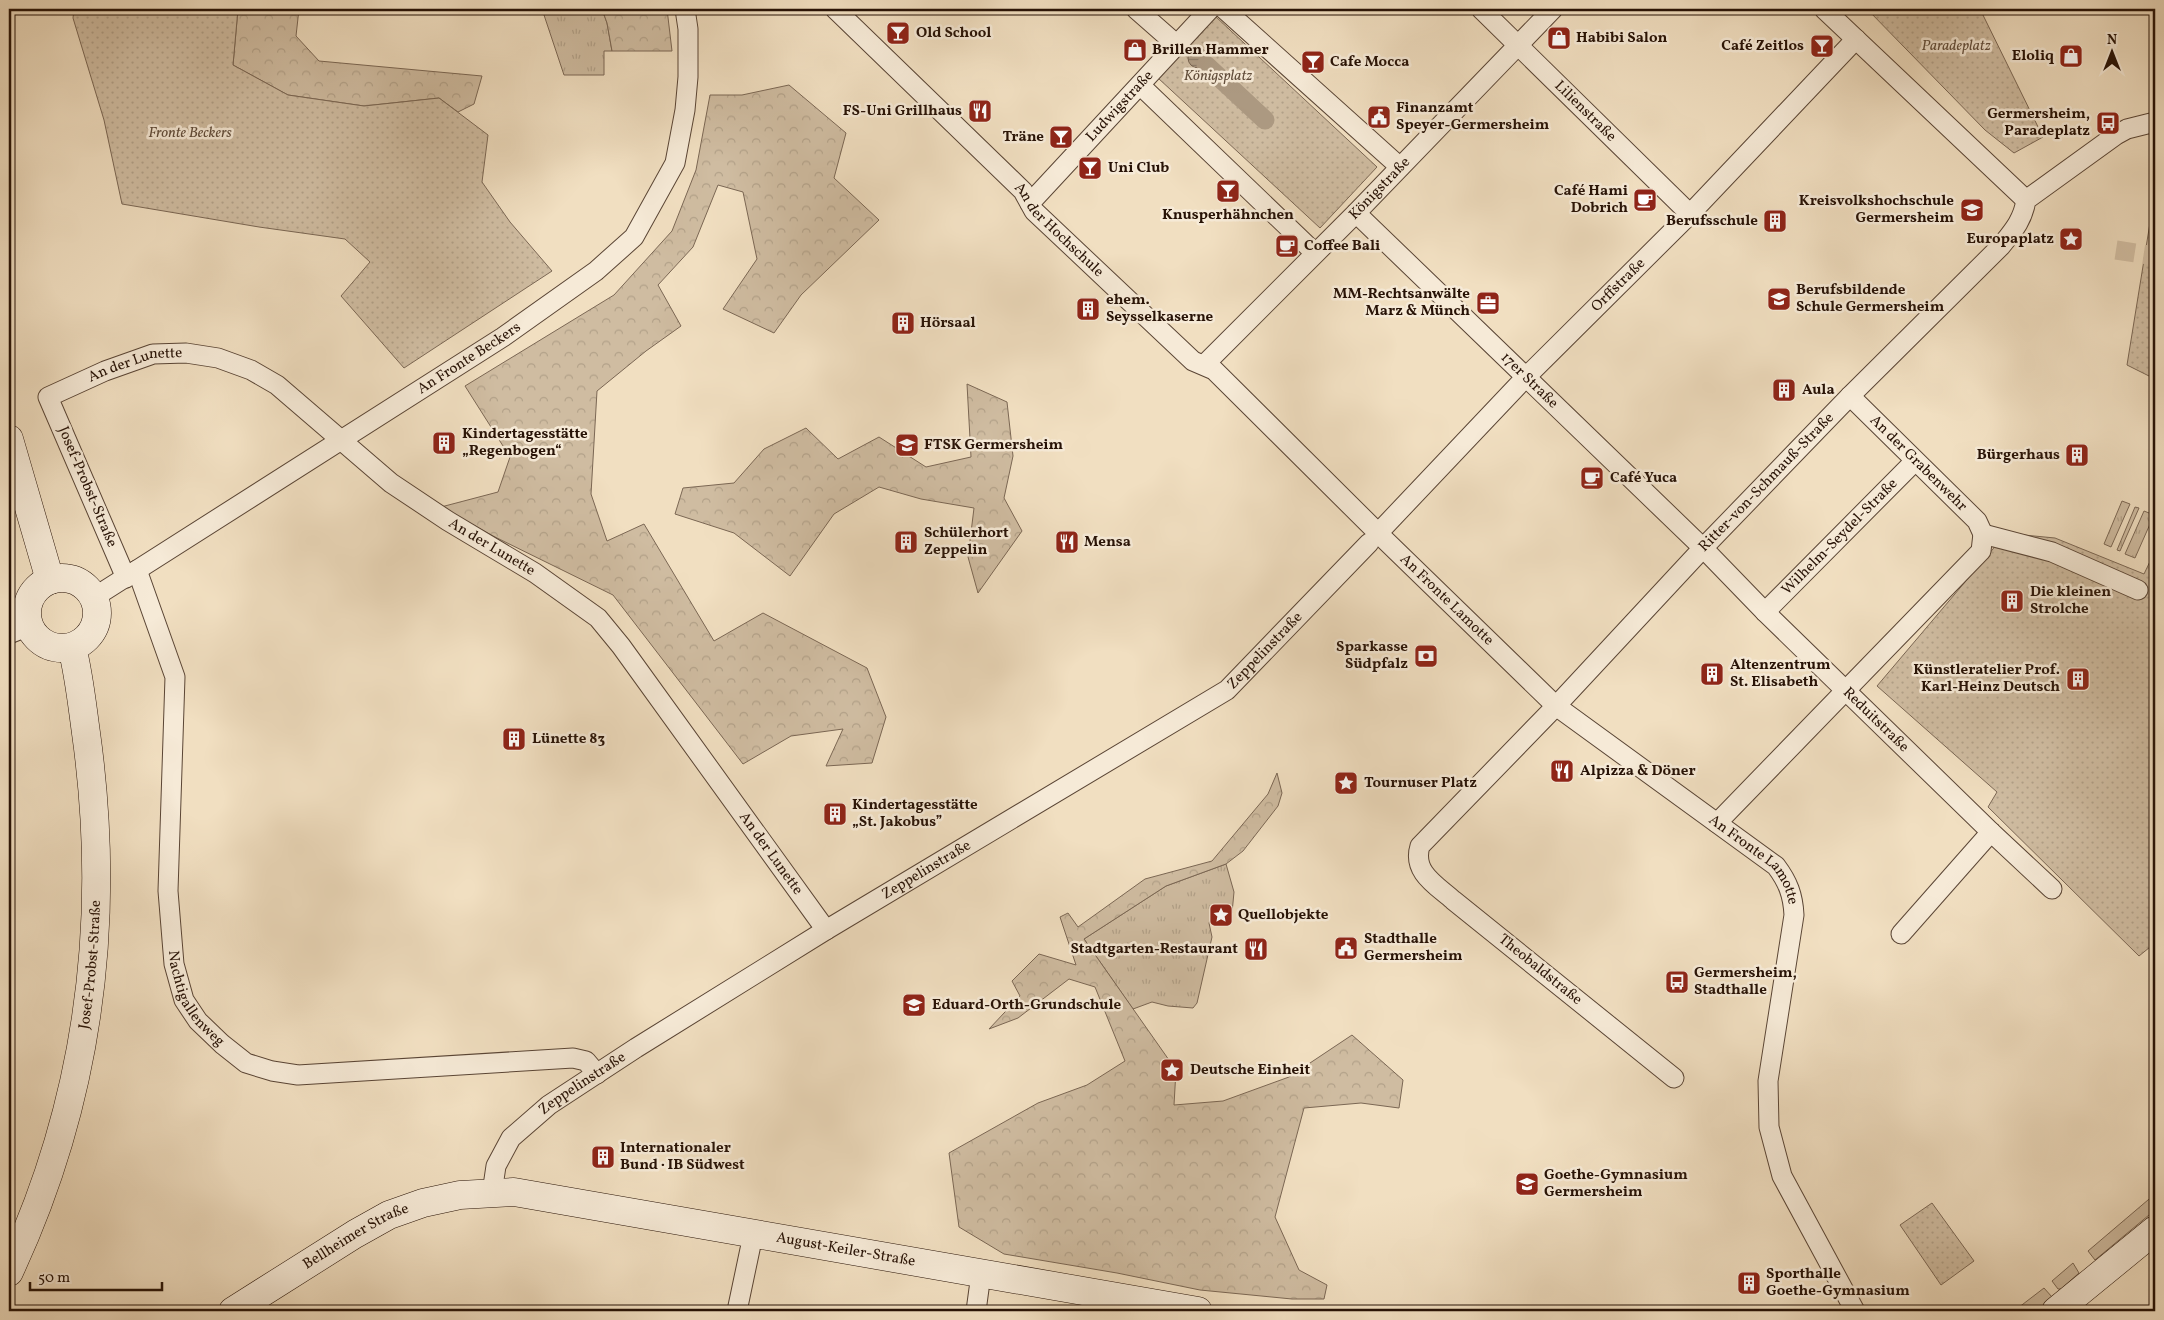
<svg xmlns="http://www.w3.org/2000/svg" width="2164" height="1320" font-family="Vollkorn,serif">
  <style>
    .grass { fill: url(#grass-tufts); stroke: #7b6754 }
    .forest { fill: url(#forest-crowns); stroke: #7b6754 }
    .park { fill: url(#park-dots); stroke: #7b6754 }
    .water { fill: url(#water-rules); stroke: #776350 }
    .lines { fill: none; stroke-linecap: round; stroke-linejoin: round }
    .canal { stroke: #ac9981; stroke-width: 19 }
    .street-tunnel { stroke: #d3c0a5; stroke-width: 19; stroke-dasharray: 19 9; stroke-linecap: butt }
    .street-casing { stroke: #5a4535; stroke-width: 21 }
    .secondary-casing { stroke: #271206; stroke-width: 29 }
    .street { stroke: #f6ead7; stroke-width: 19 }
    .secondary { stroke: #f6ead7; stroke-width: 28 }
    .labels { text-anchor: middle; dominant-baseline: central; stroke-width: 5; stroke-linejoin: round; paint-order: stroke }
    .poi-label { font-size: 15px; font-weight: bold; fill: #271206; stroke: #f6ead7; text-anchor: start }
    .park-label { font-size: 15px; font-style: italic; fill: #624e3c; stroke: #f6ead7 }
    .street-label { font-size: 15px; fill: #271206; stroke: #f6ead7 }
  </style>
  <defs>
    <pattern id="grass-tufts" width="24" height="20" patternUnits="userSpaceOnUse" patternTransform="scale(1.25)"><rect width="24" height="20" fill="#cfbca1"/><path d="M3 7l-1-3M5 7V3M7 7l1-3M15 17l-1-3M17 17v-4M19 17l1-3" fill="none" stroke="#b2a189"/></pattern>
    <pattern id="forest-crowns" width="20" height="18" patternUnits="userSpaceOnUse" patternTransform="scale(1.25)"><rect width="20" height="18" fill="#cfbca1"/><path d="M2 6a3 3 0 1 1 6 0M12 15a3 3 0 1 1 6 0" fill="none" stroke="#b2a189"/></pattern>
    <pattern id="park-dots" width="8" height="8" patternUnits="userSpaceOnUse" patternTransform="scale(1.25)"><rect width="8" height="8" fill="#cfbca1"/><path d="M2 2h.1M6 6h.1" fill="none" stroke="#b2a189" stroke-width="1.8" stroke-linecap="round"/></pattern>
    <pattern id="water-rules" width="6" height="5" patternUnits="userSpaceOnUse" patternTransform="scale(1.25)"><rect width="6" height="5" fill="#ac9981"/><path d="M0 2.5h6" fill="none" stroke="#8c7b68"/></pattern>
  </defs>
  <rect width="100%" height="100%" fill="#f1dfc1"/>
  <filter id="stains"><feTurbulence type="fractalNoise" baseFrequency=".004" numOctaves="4"/><feColorMatrix values="0 0 0 0 .2 0 0 0 0 .09 0 0 0 0 .02 0 0 0 .5 -.17"/></filter>
  <radialGradient id="worn" r=".72"><stop offset=".6" stop-color="#630" stop-opacity="0"/><stop offset="1" stop-color="#630" stop-opacity=".3"/></radialGradient>
  <g class="grass">
    <path d="M542,9H602L607,23L612,51H604V75H564Z"/>
    <path d="M2122,501L2130,504L2111,547L2104,544Z"/>
    <path d="M2135,507L2139,508L2120,551L2117,550Z"/>
    <path d="M2144,511L2154,515L2135,558L2125,554Z"/>
    <path d="M1226,864L1234,892L1232,913L1221,908L1216,909L1209,923L1212,937L1197,1003L1193,1008L1168,1006L1152,1002L1133,1009L1084,939L1166,886Z"/>
    <path d="M2155,1194V1210L2095,1260L2088,1251Z"/>
    <path d="M2073,1263L2079,1273L2061,1289H2058L2052,1281Z"/>
    <path d="M2044,1288L2052,1297L2037,1311H2014Z"/>
  </g>
  <g class="forest">
    <path d="M238,9H299L296,36L319,61L482,76L474,104L458,112L439,98L364,106L288,95L233,65Z"/>
    <path d="M602,9H667L672,51H612L607,23Z"/>
    <path d="M789,85L846,133L834,178L879,220L801,295L774,333L723,309L757,259L743,192L718,185L693,247L658,285L681,326L646,351L597,391L591,494L607,541L644,524L714,641L763,613L867,668L886,717L872,763L826,766L843,729L791,736L743,764L613,595L493,536L441,507L498,492L510,457L465,386L614,295L672,231L696,170L710,95H742Z"/>
    <path d="M967,384L1007,402L1013,456L1004,498L1022,531L978,593L968,557L974,508L921,499L879,487L834,514L790,576L734,533L675,514L683,488L734,483L764,449L806,428L838,459L879,437L926,467L971,457Z"/>
    <path d="M1277,773L1282,793L1278,806L1243,851L1226,864L1166,886L1084,939L1176,1070L1174,1105L1223,1101L1289,1077L1352,1035L1403,1080L1399,1108L1361,1103L1304,1108L1275,1217L1299,1270L1327,1285L1324,1299H1292L1200,1290L1117,1273L1004,1254L959,1227L949,1153L1038,1103L1087,1085L1125,1061L1095,987L1069,979L1018,1018L989,1029L1020,996L1012,981L1039,954L1076,965L1060,917L1068,913L1078,927L1145,879L1212,861L1268,794Z"/>
  </g>
  <g class="park">
    <path d="M74,9H238L233,65L288,95L364,106L439,98L488,135L482,182L510,222L552,271L404,368L341,296L370,262L345,239L259,227L122,204L104,120L73,18Z"/>
    <path d="M1867,9H1980L2043,137L2014,153L1985,130Z"/>
    <path d="M1215,16L1377,167L1320,228L1158,78Z"/>
    <path d="M2155,192V379L2127,365Z"/>
    <path d="M2003,533L2055,538L2144,574L2155,551V943L2139,956L1988,807L1997,792L1877,686L1993,549Z"/>
    <path d="M1932,1203L1974,1261L1941,1285L1900,1225Z"/>
  </g>
  <circle class="water" cx="1198" cy="58" r="10"/>
  <g class="lines">
    <path class="canal" d="M1206,65L1265,120"/>
    <path class="street-tunnel" d="M2116,250L2155,256"/>
    <g class="street-casing">
      <g id="street">
        <path id="s1" d="M835,9L1023,191L1034,211L1193,361L1214,370L1373,528"/>
        <path d="M1136,9L1177,45"/>
        <path d="M1224,9L1400,167"/>
        <path id="s2" d="M1481,9L1690,214"/>
        <path d="M1824,9L2026,200"/>
        <path d="M1140,85L1315,253"/>
        <path id="s3" d="M1030,203L1210,9"/>
        <path id="s4" d="M1356,213L1703,548L1765,612L1991,832L2052,889"/>
        <path id="s5" d="M1204,365L1356,213L1553,9"/>
        <path id="s6" d="M1850,396L1977,521L1983,534"/>
        <path id="s7" d="M1381,530L1525,378L1690,214L1856,39"/>
        <path d="M1983,534L2052,552L2138,590"/>
        <path id="s8" d="M1385,540L1556,706L1776,866C1788,882 1793,895 1794,915L1768,1081L1769,1127L1782,1176L1855,1311"/>
        <path id="s9" d="M137,570L175,677L168,891L174,964L184,1000L198,1021L222,1044L246,1063L272,1071L298,1075L573,1058L586,1061L597,1074"/>
        <path id="s10" d="M126,578L48,397L105,371L153,354L186,353L218,358L251,370L277,385L391,483L448,521L535,573L598,618L621,646L826,930"/>
        <path id="s11" d="M93,598L503,337L596,271L634,237L675,163L685,110L688,77V29L685,9"/>
        <path id="s12" d="M1765,612L1915,461"/>
        <path d="M9,634L29,626"/>
        <path d="M1717,823L1981,551L1983,534"/>
        <path d="M1901,934L1991,832"/>
        <path id="s13" d="M1674,1078L1453,900C1436,885 1412,872 1420,846L1556,706L1703,548L1850,396L2001,246C2013,231 2023,220 2026,200L2116,135L2127,129L2155,122"/>
        <path id="s14" d="M492,1193L496,1166L511,1138L549,1105L636,1048L826,930L1227,690L1369,543"/>
        <path d="M737,1311L753,1235"/>
        <path d="M976,1311L981,1274"/>
      </g>
    </g>
    <g class="secondary-casing">
      <g id="secondary">
        <path d="M9,439L50,580"/>
        <circle cx="62" cy="613" r="35"/>
        <path id="s15" d="M9,1272C89,1101 112,920 86,733C82,704 79,675 72,647"/>
        <path id="s16" d="M233,1311L355,1234L389,1215L423,1203L460,1195L514,1192L1198,1311"/>
        <path d="M2056,1311L2155,1230"/>
      </g>
    </g>
    <use href="#street" class="street"/>
    <use href="#secondary" class="secondary"/>
  </g>
  <defs>
    <g id="bar-square" transform="scale(1.25)"><rect x="-9" y="-9" width="18" height="18" rx="4" fill="#8f2418" stroke="#f6ead7"/><path d="M-6-5H6L.8 .8V4.5H3.5V6h-7V4.5H-.8V.8Z" fill="#fff"/></g>
    <g id="shop-square" transform="scale(1.25)"><rect x="-9" y="-9" width="18" height="18" rx="4" fill="#8f2418" stroke="#f6ead7"/><path d="M-5-2.5h2.3a2.7 3.5 0 0 1 5.4 0H5L5.5 6h-11ZM-1.5-2.5h3a1.5 2.3 0 0 0-3 0Z" fill="#fff"/></g>
    <g id="restaurant-square" transform="scale(1.25)"><rect x="-9" y="-9" width="18" height="18" rx="4" fill="#8f2418" stroke="#f6ead7"/><path d="M-5-6h1v4h1v-4h1v4h1v-4h1v5L-1.5 .5V6h-2V.5L-5-1ZM5-6V6H3V1.5H1.5Q1.5-4 5-6Z" fill="#fff"/></g>
    <g id="civic-square" transform="scale(1.25)"><rect x="-9" y="-9" width="18" height="18" rx="4" fill="#8f2418" stroke="#f6ead7"/><path d="M-.6-6.5H3V-4.5H.6V-3L4-1V1h2V6H-6V1h2V-1L-.6-3ZM-1.2 2.5V6h2.4V2.5Z" fill="#fff"/></g>
    <g id="bus-square" transform="scale(1.25)"><rect x="-9" y="-9" width="18" height="18" rx="4" fill="#8f2418" stroke="#f6ead7"/><path d="M-5-6H5V4H4V6H2V4H-2V6H-4V4H-5ZM-3.5-4V0h7V-4ZM-3.5 1.2v1.5H-2V1.2ZM2 1.2v1.5H3.5V1.2Z" fill="#fff"/></g>
    <g id="cafe-square" transform="scale(1.25)"><rect x="-9" y="-9" width="18" height="18" rx="4" fill="#8f2418" stroke="#f6ead7"/><path d="M-5.5-4.5H6V0H3Q3 3.5 0 3.5H-2.5Q-5.5 3.5-5.5 0ZM3-3.2v2h1.7v-2ZM-6 4.5H4V6H-6Z" fill="#fff"/></g>
    <g id="university-square" transform="scale(1.25)"><rect x="-9" y="-9" width="18" height="18" rx="4" fill="#8f2418" stroke="#f6ead7"/><path d="M0-5L7-2L0 1L-7-2ZM-4 1L0 2.5L4 1V4Q0 6-4 4Z" fill="#fff"/></g>
    <g id="building-square" transform="scale(1.25)"><rect x="-9" y="-9" width="18" height="18" rx="4" fill="#8f2418" stroke="#f6ead7"/><path d="M-4-6H4V6H1V3H-1V6H-4ZM-2.5-4.3h1.7v1.8h-1.7ZM.8-4.3h1.7v1.8H.8ZM-2.5-1h1.7V.8h-1.7ZM.8-1h1.7V.8H.8Z" fill="#fff"/></g>
    <g id="sight-square" transform="scale(1.25)"><rect x="-9" y="-9" width="18" height="18" rx="4" fill="#8f2418" stroke="#f6ead7"/><path d="M0-6L1.8-2.2L6-1.7L2.9 1.2L3.7 5.4L0 3.3L-3.7 5.4L-2.9 1.2L-6-1.7L-1.8-2.2Z" fill="#fff"/></g>
    <g id="school-square" transform="scale(1.25)"><rect x="-9" y="-9" width="18" height="18" rx="4" fill="#8f2418" stroke="#f6ead7"/><path d="M0-5L7-2L0 1L-7-2ZM-4 1L0 2.5L4 1V4Q0 6-4 4Z" fill="#fff"/></g>
    <g id="office-square" transform="scale(1.25)"><rect x="-9" y="-9" width="18" height="18" rx="4" fill="#8f2418" stroke="#f6ead7"/><path d="M-6-3h4V-5.5h4V-3h4V5H-6ZM-1-4.5V-3h2v-1.5ZM-6 0V1H6V0Z" fill="#fff"/></g>
    <g id="bank-square" transform="scale(1.25)"><rect x="-9" y="-9" width="18" height="18" rx="4" fill="#8f2418" stroke="#f6ead7"/><path d="M-6-4H6V4H-6ZM0-2.3a2.3 2.3 0 1 0 0 4.6a2.3 2.3 0 1 0 0-4.6Z" fill="#fff"/></g>
  </defs>
  <g fill-rule="evenodd">
    <use href="#bar-square" x="898" y="33"/>
    <use href="#shop-square" x="1559" y="38"/>
    <use href="#bar-square" x="1822" y="46"/>
    <use href="#shop-square" x="1135" y="50"/>
    <use href="#shop-square" x="2071" y="56"/>
    <use href="#bar-square" x="1313" y="62"/>
    <use href="#restaurant-square" x="980" y="111"/>
    <use href="#civic-square" x="1379" y="117"/>
    <use href="#bus-square" x="2108" y="123"/>
    <use href="#bar-square" x="1061" y="137"/>
    <use href="#bar-square" x="1090" y="168"/>
    <use href="#bar-square" x="1228" y="191"/>
    <use href="#cafe-square" x="1645" y="200"/>
    <use href="#university-square" x="1972" y="210"/>
    <use href="#building-square" x="1775" y="221"/>
    <use href="#sight-square" x="2071" y="239"/>
    <use href="#cafe-square" x="1287" y="246"/>
    <use href="#school-square" x="1779" y="299"/>
    <use href="#office-square" x="1488" y="303"/>
    <use href="#building-square" x="1088" y="309"/>
    <use href="#building-square" x="903" y="323"/>
    <use href="#building-square" x="1784" y="390"/>
    <use href="#building-square" x="444" y="443"/>
    <use href="#university-square" x="907" y="445"/>
    <use href="#building-square" x="2077" y="455"/>
    <use href="#cafe-square" x="1592" y="478"/>
    <use href="#building-square" x="906" y="542"/>
    <use href="#restaurant-square" x="1067" y="542"/>
    <use href="#building-square" x="2012" y="601"/>
    <use href="#bank-square" x="1426" y="656"/>
    <use href="#building-square" x="1712" y="674"/>
    <use href="#building-square" x="2078" y="679"/>
    <use href="#building-square" x="514" y="739"/>
    <use href="#restaurant-square" x="1562" y="771"/>
    <use href="#sight-square" x="1346" y="783"/>
    <use href="#building-square" x="835" y="814"/>
    <use href="#sight-square" x="1221" y="915"/>
    <use href="#civic-square" x="1346" y="948"/>
    <use href="#restaurant-square" x="1256" y="949"/>
    <use href="#bus-square" x="1677" y="982"/>
    <use href="#school-square" x="914" y="1005"/>
    <use href="#sight-square" x="1172" y="1070"/>
    <use href="#building-square" x="603" y="1157"/>
    <use href="#school-square" x="1527" y="1184"/>
    <use href="#building-square" x="1749" y="1283"/>
  </g>
  <g class="labels">
    <g class="poi-label">
      <text x="916" y="33">Old School</text>
      <text x="1576" y="38">Habibi Salon</text>
      <text x="1804" y="46" text-anchor="end">Café Zeitlos</text>
      <text x="1152" y="50">Brillen Hammer</text>
      <text x="2054" y="56" text-anchor="end">Eloliq</text>
      <text x="1330" y="62">Cafe Mocca</text>
      <text x="1396" y="108">Finanzamt<tspan x="1396" dy="17">Speyer-Germersheim</tspan></text>
      <text x="962" y="111" text-anchor="end">FS-Uni Grillhaus</text>
      <text x="2090" y="114" text-anchor="end">Germersheim,<tspan x="2090" dy="17">Paradeplatz</tspan></text>
      <text x="1044" y="137" text-anchor="end">Träne</text>
      <text x="1108" y="168">Uni Club</text>
      <text x="1628" y="191" text-anchor="end">Café Hami<tspan x="1628" dy="17">Dobrich</tspan></text>
      <text x="1954" y="201" text-anchor="end">Kreisvolkshochschule<tspan x="1954" dy="17">Germersheim</tspan></text>
      <text x="1228" y="215" text-anchor="middle">Knusperhähnchen</text>
      <text x="1758" y="221" text-anchor="end">Berufsschule</text>
      <text x="2054" y="239" text-anchor="end">Europaplatz</text>
      <text x="1304" y="246">Coffee Bali</text>
      <text x="1796" y="290">Berufsbildende<tspan x="1796" dy="17">Schule Germersheim</tspan></text>
      <text x="1470" y="294" text-anchor="end">MM-Rechtsanwälte<tspan x="1470" dy="17">Marz &amp; Münch</tspan></text>
      <text x="1106" y="300">ehem.<tspan x="1106" dy="17">Seysselkaserne</tspan></text>
      <text x="920" y="323">Hörsaal</text>
      <text x="1802" y="390">Aula</text>
      <text x="462" y="434">Kindertagesstätte<tspan x="462" dy="17">„Regenbogen“</tspan></text>
      <text x="924" y="445">FTSK Germersheim</text>
      <text x="2060" y="455" text-anchor="end">Bürgerhaus</text>
      <text x="1610" y="478">Café Yuca</text>
      <text x="924" y="533">Schülerhort<tspan x="924" dy="17">Zeppelin</tspan></text>
      <text x="1084" y="542">Mensa</text>
      <text x="2030" y="592">Die kleinen<tspan x="2030" dy="17">Strolche</tspan></text>
      <text x="1408" y="647" text-anchor="end">Sparkasse<tspan x="1408" dy="17">Südpfalz</tspan></text>
      <text x="1730" y="665">Altenzentrum<tspan x="1730" dy="17">St. Elisabeth</tspan></text>
      <text x="2060" y="670" text-anchor="end">Künstleratelier Prof.<tspan x="2060" dy="17">Karl-Heinz Deutsch</tspan></text>
      <text x="532" y="739">Lünette 83</text>
      <text x="1580" y="771">Alpizza &amp; Döner</text>
      <text x="1364" y="783">Tournuser Platz</text>
      <text x="852" y="805">Kindertagesstätte<tspan x="852" dy="17">„St. Jakobus”</tspan></text>
      <text x="1238" y="915">Quellobjekte</text>
      <text x="1364" y="939">Stadthalle<tspan x="1364" dy="17">Germersheim</tspan></text>
      <text x="1238" y="949" text-anchor="end">Stadtgarten-Restaurant</text>
      <text x="1694" y="973">Germersheim,<tspan x="1694" dy="17">Stadthalle</tspan></text>
      <text x="932" y="1005">Eduard-Orth-Grundschule</text>
      <text x="1190" y="1070">Deutsche Einheit</text>
      <text x="620" y="1148">Internationaler<tspan x="620" dy="17">Bund · IB Südwest</tspan></text>
      <text x="1544" y="1175">Goethe-Gymnasium<tspan x="1544" dy="17">Germersheim</tspan></text>
      <text x="1766" y="1274">Sporthalle<tspan x="1766" dy="17">Goethe-Gymnasium</tspan></text>
    </g>
    <g class="park-label">
      <text x="1956" y="46">Paradeplatz</text>
      <text x="1218" y="76">Königsplatz</text>
      <text x="190" y="133">Fronte Beckers</text>
    </g>
    <g class="street-label">
      <text stroke="none"><textPath href="#s3" startOffset="132">Ludwigstraße</textPath></text>
      <text stroke="none"><textPath href="#s2" startOffset="146">Lilienstraße</textPath></text>
      <text stroke="none"><textPath href="#s5" startOffset="249">Königstraße</textPath></text>
      <text stroke="none"><textPath href="#s1" startOffset="315">An der Hochschule</textPath></text>
      <text stroke="none"><textPath href="#s7" startOffset="341">Orffstraße</textPath></text>
      <text stroke="none"><textPath href="#s11" startOffset="446">An Fronte Beckers</textPath></text>
      <text stroke="none"><textPath href="#s10" startOffset="291">An der Lunette</textPath></text>
      <text stroke="none"><textPath href="#s4" startOffset="241">17er Straße</textPath></text>
      <text stroke="none"><textPath href="#s6" startOffset="96">An der Grabenwehr</textPath></text>
      <text stroke="none"><textPath href="#s13" startOffset="854">Ritter-von-Schmauß-Straße</textPath></text>
      <text transform="translate(87 487) rotate(67)">Josef-Probst-Straße</text>
      <text stroke="none"><textPath href="#s12" startOffset="106">Wilhelm-Seydel-Straße</textPath></text>
      <text stroke="none"><textPath href="#s10" startOffset="711">An der Lunette</textPath></text>
      <text stroke="none"><textPath href="#s8" startOffset="86">An Fronte Lamotte</textPath></text>
      <text stroke="none"><textPath href="#s14" startOffset="959">Zeppelinstraße</textPath></text>
      <text stroke="none"><textPath href="#s4" startOffset="726">Reduitstraße</textPath></text>
      <text stroke="none"><textPath href="#s10" startOffset="1131">An der Lunette</textPath></text>
      <text stroke="none"><textPath href="#s8" startOffset="491">An Fronte Lamotte</textPath></text>
      <text stroke="none"><textPath href="#s14" startOffset="554">Zeppelinstraße</textPath></text>
      <text stroke="none"><textPath href="#s15" startOffset="320">Josef-Probst-Straße</textPath></text>
      <text transform="translate(1540 970) rotate(39)">Theobaldstraße</text>
      <text stroke="none"><textPath href="#s9" startOffset="442">Nachtigallenweg</textPath></text>
      <text stroke="none"><textPath href="#s14" startOffset="149">Zeppelinstraße</textPath></text>
      <text stroke="none"><textPath href="#s16" startOffset="144">Bellheimer Straße</textPath></text>
      <text stroke="none"><textPath href="#s16" startOffset="648">August-Keiler-Straße</textPath></text>
    </g>
  </g>
  <rect width="2164" height="1320" fill="none" stroke="#f1dfc1" stroke-width="30"/>
  <rect x="10" y="10" width="2144" height="1300" fill="none" stroke="#271206" stroke-width="2.5"/>
  <rect x="15" y="15" width="2134" height="1290" fill="none" stroke="#271206"/>
  <g transform="translate(2112 52)" stroke="#f6ead7" stroke-width="4" paint-order="stroke">
  <path d="M0-4L9 19L0 12L-9 19Z" fill="#271206"/>
  <text y="-8" font-size="14" font-weight="bold" text-anchor="middle" fill="#271206">N</text>
  </g>
  <path d="M30 1282v8h132v-8" fill="none" stroke="#271206" stroke-width="2.5"/>
  <text x="38" y="1282" font-size="15" fill="#271206" stroke="#f6ead7" stroke-width="4" paint-order="stroke">50 m</text>
  <rect width="100%" height="100%" filter="url(#stains)"/>
  <rect width="100%" height="100%" fill="url(#worn)"/>
</svg>
